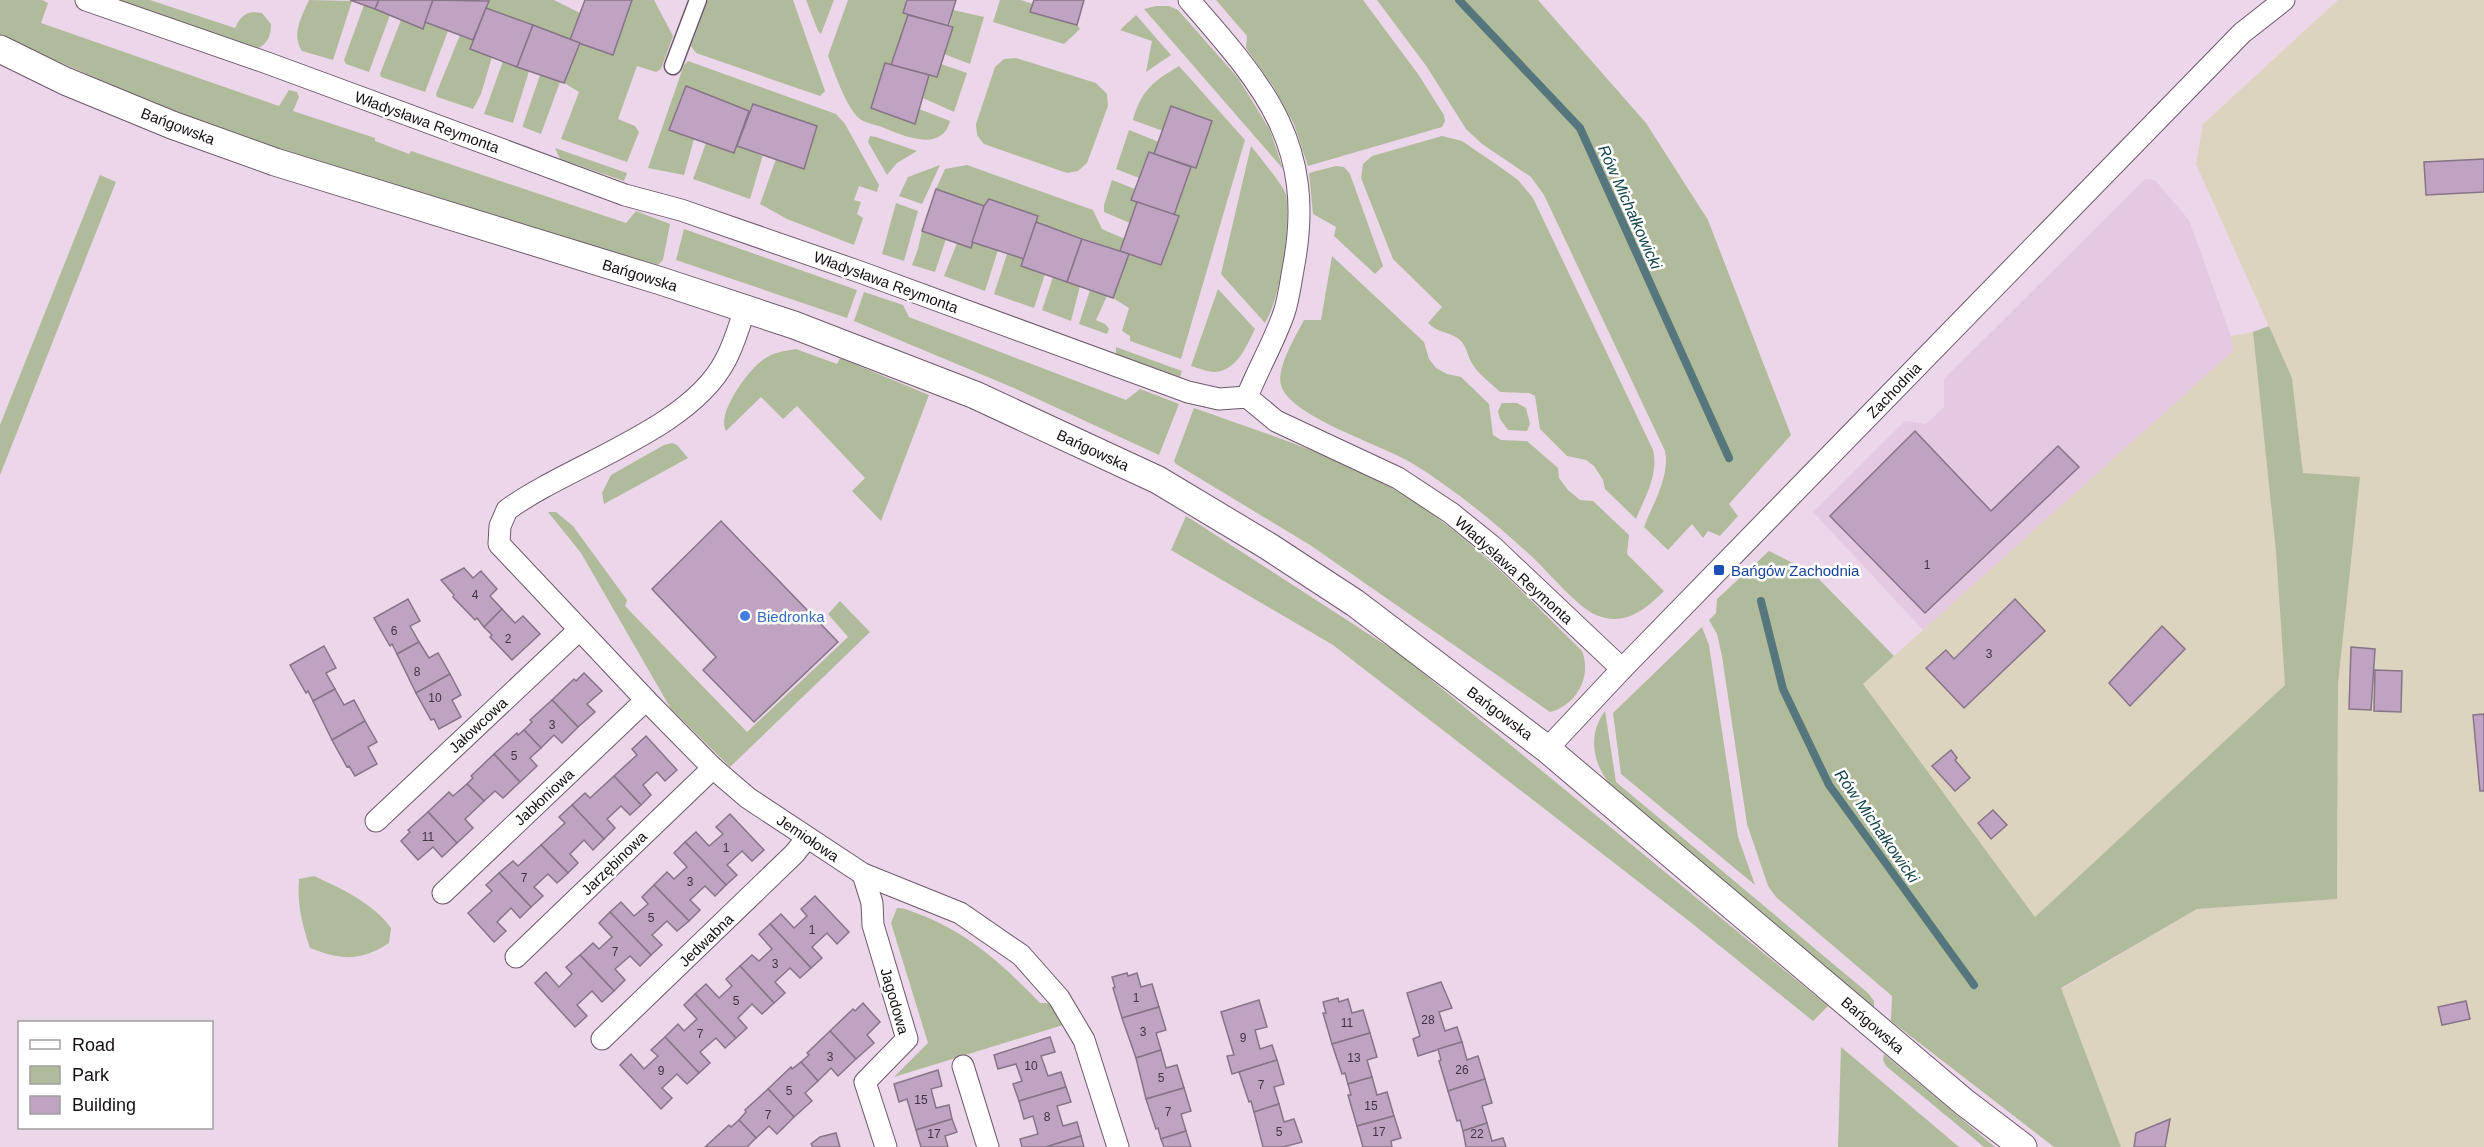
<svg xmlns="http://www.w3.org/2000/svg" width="2484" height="1147" font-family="Helvetica,sans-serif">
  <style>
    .built { fill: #e5c9e2 }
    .industrial { fill: #ddd4bf }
    .green { fill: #b0bb9b }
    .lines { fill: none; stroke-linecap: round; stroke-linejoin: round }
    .stream { stroke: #55767c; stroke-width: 8 }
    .building { fill: #c0a3c2; stroke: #867487; stroke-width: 1.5 }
    .pedestrian-casing { stroke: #6c596a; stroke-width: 19 }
    .minor-casing { stroke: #6c596a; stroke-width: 23 }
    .tertiary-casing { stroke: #6c596a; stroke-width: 29 }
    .pedestrian { stroke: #fff; stroke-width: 16 }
    .minor { stroke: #fff; stroke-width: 21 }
    .tertiary { stroke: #fff; stroke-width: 27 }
    .transit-dot { fill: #1a4fb4; stroke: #fff; stroke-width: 2 }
    .shop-dot { fill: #3f7fe0; stroke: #fff; stroke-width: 2 }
    .labels { text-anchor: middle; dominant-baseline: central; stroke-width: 5; stroke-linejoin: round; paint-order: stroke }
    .number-label { font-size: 12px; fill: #403340 }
    .street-label { font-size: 15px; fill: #150e14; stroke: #fff }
    .transit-label { font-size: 15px; fill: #164399; stroke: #fff; text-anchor: start }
    .shop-label { font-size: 15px; fill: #366cbe; stroke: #fff; text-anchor: start }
    .water-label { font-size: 16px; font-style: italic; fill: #144348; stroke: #fff }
  </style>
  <rect width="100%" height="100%" fill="#ecd7ea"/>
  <path class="built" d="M2145,179L2155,180L2189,220L2231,336L2234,351L1923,630L1813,512L1905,421L1926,424L1944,407V379Z"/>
  <g class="industrial">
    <path d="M2338,0H2484V1147H2121L2061,989L2197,909L2337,899L2338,684L2360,477L2303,473L2292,378L2196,164L2203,124Z"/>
    <path d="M2253,332L2276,552L2285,685L2034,918L1863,684L2233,351L2231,336Z"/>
  </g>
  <g class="green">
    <path d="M0,0H42L48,3L41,23L279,106L289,90L297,92L299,97L293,111L375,138V141L409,154L411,151L626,223L636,211L670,224L663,260L658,265C516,223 372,185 233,134C154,105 77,70 0,35Z"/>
    <path d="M111,0H150L235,28C241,15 247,10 262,13L271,24C271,36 268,43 257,49Z"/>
    <path d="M309,0L352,1L333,60L302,51C291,34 302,16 309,0Z"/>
    <path d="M486,0H554L580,13L570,40L486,8L489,1Z"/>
    <path d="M632,0H654L673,36L661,69L656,72L637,66L618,119L635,126L639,132L627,162L561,139L579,92L564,83L580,43L613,55Z"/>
    <path d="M708,0H793L825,91L820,96L696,53L691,46Z"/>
    <path d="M806,0H834L821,34L818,31Z"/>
    <path d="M848,0H907L903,13L908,15L891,65L885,64L871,108L915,124L919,109L950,121C942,153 903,136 882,127C876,125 866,123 860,119C846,108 835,73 828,56Z"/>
    <path d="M1000,0H1021L1033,4L1031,12L1077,25L1080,29L1064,44L993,22Z"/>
    <path d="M1216,0H1363L1418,74L1444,115L1445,121L1442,127L1308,166L1294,124L1273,86L1246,48L1247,36Z"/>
    <path d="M1377,0H1538L1646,123L1708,220L1791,435L1729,504L1738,516L1720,536L1708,531L1703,538L1692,524L1668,550L1644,527C1653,503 1670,477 1665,451L1544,195L1531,177L1482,144L1466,129L1427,67Z"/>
    <path d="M364,5L390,15L369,72L346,64L344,60Z"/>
    <path d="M1156,6H1169L1178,10L1238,78L1270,130L1283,169L1144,9Z"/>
    <path d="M953,10L984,17L970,64L944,54Z"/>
    <path d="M1136,15L1171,55L1146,72L1152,41L1120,30Z"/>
    <path d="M401,20L425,22L448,31L425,92L381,77L380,74Z"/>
    <path d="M460,35L473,40L470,49L492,57L481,94L473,109L437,97L436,94Z"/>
    <path d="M1016,58L1096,83L1107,94L1108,106L1087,163L1078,171L1067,173L984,144L977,135L976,124L995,67L1004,59Z"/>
    <path d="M503,61L529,71L513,123L484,114Z"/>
    <path d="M688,61L836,114L845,124L879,185L877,192L859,186L854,200L861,202L857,214L863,218L854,245L787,219L760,204L776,159L804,169L817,126L753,104L749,111L686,86L670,130L694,139L684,175L648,168L684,65Z"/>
    <path d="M941,64L967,73L954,112L923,98L929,75L937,77Z"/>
    <path d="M1179,66L1245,140L1181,359L1130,341V336L1122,331L1129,308L1113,298L1129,254L1174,215L1191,167L1196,168L1212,121L1172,106L1163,131L1133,120C1141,90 1154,81 1179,66Z"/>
    <path d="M540,75L560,82L541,134L523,127V125Z"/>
    <path d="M1129,130L1159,142L1154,154L1149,153L1139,178L1116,169Z"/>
    <path d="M870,136L876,137L917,151L897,163L887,175L868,142Z"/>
    <path d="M1442,136L1462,141L1503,169L1518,180L1533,198L1653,450C1659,474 1645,497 1636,519L1605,489L1603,480L1594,466L1586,460L1567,456L1540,429L1535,396L1529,393L1500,392C1492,384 1479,375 1473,365C1467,357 1468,348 1460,340C1449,331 1437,333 1428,323L1442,307L1393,259L1361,178L1363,164L1372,156Z"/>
    <path d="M706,143L734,152L737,146L763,155L750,199L693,179Z"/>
    <path d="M1251,146C1258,155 1284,186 1286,195C1291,225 1281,297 1265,323L1221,274Z"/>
    <path d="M555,148L627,173L624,181L560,159Z"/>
    <path d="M940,165L922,204L899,196L908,177Z"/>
    <path d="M967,165L1093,210L1102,229L1125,239L1120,251L1036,222L1037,216L989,199L984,206L936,189L945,169Z"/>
    <path d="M1336,166L1344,167L1350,174L1383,266L1375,274L1334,236L1336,227L1313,214L1309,173Z"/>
    <path d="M100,175L116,182L0,475V425Z"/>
    <path d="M1112,180L1135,189L1131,199L1137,202L1130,223L1104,212V205Z"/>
    <path d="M896,203L918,211L904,261L882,254Z"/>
    <path d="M684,229L857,290L847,318L676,260Z"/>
    <path d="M922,231L946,239L935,272L912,265L918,249Z"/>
    <path d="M972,242L998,250L985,291L944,276L957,243Z"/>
    <path d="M1007,254L1024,259L1045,274L1034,308L994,294Z"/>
    <path d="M1332,256L1424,342L1429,359L1436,368L1447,374L1461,377L1489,404L1493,435L1501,440L1527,441L1558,468L1559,478L1568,490L1580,500L1593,501L1629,535L1627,554L1664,591C1645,610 1624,627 1596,615C1577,607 1546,569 1529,554C1492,520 1453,488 1410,462C1379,444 1295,418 1282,388C1274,371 1296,336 1304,320H1321Z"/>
    <path d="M1053,277L1080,286L1071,321L1042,310Z"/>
    <path d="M1218,289L1255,329C1247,345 1237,371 1215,372C1208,372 1198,368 1191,366Z"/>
    <path d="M1090,290L1107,296L1096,320L1105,324L1109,329L1107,334L1079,324Z"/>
    <path d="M864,292L903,305L909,317L1126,400L1140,389L1179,404L1159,455L1014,388L854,321Z"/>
    <path d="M2269,326L2292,378L2303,473L2360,477L2338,684L2337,899L2197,909L2061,988L2121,1147H2054L1891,1021L1892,996L1776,897L1768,886L1747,824L1722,656L1717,634L1709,620L1716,613L1717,599L1769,551L1814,574L1894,656L1863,684L2035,917L2285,685L2276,552L2253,332Z"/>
    <path d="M1116,347L1182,371L1180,377L1116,354Z"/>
    <path d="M796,349L837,364L840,358L929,395L881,521L852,491L865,478L797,406L783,419L761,397L726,431C716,413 749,369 764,359C774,352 784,351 796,349Z"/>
    <path d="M1502,403H1517L1526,408L1530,424L1527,431L1508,430L1500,419L1498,411Z"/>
    <path d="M1194,408C1269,435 1349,459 1416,503C1478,544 1529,599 1582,651C1592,676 1577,705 1550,712L1310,545L1176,464L1174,461Z"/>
    <path d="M672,443L677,445L688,458L604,504L602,493L611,475L664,445Z"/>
    <path d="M548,512H556L573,526L627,600L625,606L747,732L848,637L828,614L840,601L870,632L730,767L671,709L581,553Z"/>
    <path d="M1186,516L1401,655L1828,1006L1813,1021L1689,921L1333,645L1171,550Z"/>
    <path d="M1702,627L1709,645L1738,837L1755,885L1621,774L1613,713Z"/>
    <path d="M1605,711L1616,782L1868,993L1874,1001V1008L1609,783C1592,761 1588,734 1605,711Z"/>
    <path d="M314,876C342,889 373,903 391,928L389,943C360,962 341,960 310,948C302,924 297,904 299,879Z"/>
    <path d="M897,908C907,908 915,913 924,916C971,935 1005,967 1040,1003H1049L1063,1025L894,1077L928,1043L891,923Z"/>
    <path d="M1841,1047L1959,1147H1838Z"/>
    <path d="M1884,1054L1995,1147H1984L1886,1066L1883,1060Z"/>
  </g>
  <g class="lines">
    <g class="stream">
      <path d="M1459,0L1580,128L1729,458"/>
      <path d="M1761,601L1783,689L1829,785L1974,985"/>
    </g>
  </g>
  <g class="building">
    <path d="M350,0H379L375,9Z"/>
    <path d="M379,0H433L423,29L375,9Z"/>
    <path d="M433,0L489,1L473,40L425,22Z"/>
    <path d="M585,0H632L613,55L570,40Z"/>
    <path d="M907,0H956L948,26L903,13Z"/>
    <path d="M1034,0H1084L1077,25L1030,12Z"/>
    <path d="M486,8L533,25L517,67L470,49Z"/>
    <path d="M908,15L953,27L937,77L891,65Z"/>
    <path d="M533,25L580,43L564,83L517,67Z"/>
    <path d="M885,63L929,75L915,124L871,108Z"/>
    <path d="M686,86L749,111L734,153L669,130Z"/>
    <path d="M753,104L817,126L804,169L737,146Z"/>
    <path d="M1171,106L1212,121L1196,168L1154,154Z"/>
    <path d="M1149,152L1191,167L1174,215L1131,200Z"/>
    <path d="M2484,159V192L2426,195L2424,162Z"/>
    <path d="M936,189L984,206L971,248L922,231Z"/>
    <path d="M989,199L1038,216L1024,259L972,242L984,206Z"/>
    <path d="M1137,202L1179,216L1161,265L1120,251Z"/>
    <path d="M1036,222L1082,239L1067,282L1021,266Z"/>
    <path d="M1082,239L1129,254L1113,298L1067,282Z"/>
    <path d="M1915,431L1991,511L2058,446L2079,467L1925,613L1830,516Z"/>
    <path d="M721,521L838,642L754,722L703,670L716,657L652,589Z"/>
    <path d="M464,568L473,578L481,571L497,589L490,596L502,609L484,627L477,618L475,620L453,597L454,595L441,580Z"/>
    <path d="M408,599L420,621L410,626L419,642L397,654L392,644L390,646L374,618Z"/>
    <path d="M2015,599L2045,631L1964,708L1926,668L1946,650L1954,659Z"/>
    <path d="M502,609L515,623L523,616L540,634L512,660L490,637L492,635L484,627Z"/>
    <path d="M2162,626L2185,649L2130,706L2109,683Z"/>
    <path d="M419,642L429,658L438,653L450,674L416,693L397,654Z"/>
    <path d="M324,646L336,668L326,673L335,689L313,701L308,691L306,693L290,665Z"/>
    <path d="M2351,647L2375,649L2371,710L2349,709Z"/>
    <path d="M2375,670L2402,671L2401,712L2374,711Z"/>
    <path d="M584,673L602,691L587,704L595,712L578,727L552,700L574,679L576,681Z"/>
    <path d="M450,674L461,695L452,700L461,717L439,729L434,719L431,720L416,693Z"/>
    <path d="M335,689L344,705L354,700L365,721L332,740L313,701Z"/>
    <path d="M552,700L578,727L562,743L554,735L541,748L524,730L532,722L530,720Z"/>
    <path d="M2484,714V791H2480L2473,715Z"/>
    <path d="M365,721L377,742L368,747L377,764L355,776L349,766L347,767L332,740Z"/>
    <path d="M524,730L541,748L530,758L537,766L520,782L494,754L517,733L518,735Z"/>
    <path d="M646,736L677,770L665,781L657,772L643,785L651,795L641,805L614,776L637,755L632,749Z"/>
    <path d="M1951,750L1957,758L1955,760L1970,778L1955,791L1932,766Z"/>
    <path d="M494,754L520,782L503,798L495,791L484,801L467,784L473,778L471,776Z"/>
    <path d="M614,776L641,805L630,815L621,806L607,819L615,828L604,839L572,805L585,793L590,798Z"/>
    <path d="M467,784L484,801L465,819L473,828L457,843L428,812L449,792L453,796Z"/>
    <path d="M572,805L604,839L593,850L584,840L570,854L578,863L568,873L541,845L565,823L559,817Z"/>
    <path d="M1993,810L2007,825L1991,839L1978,823Z"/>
    <path d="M428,812L457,843L442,857L433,847L418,860L401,841L410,832L408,830Z"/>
    <path d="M730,814L764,850L752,861L742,851L727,865L737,875L726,885L685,842L696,832L709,846L723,834L716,827Z"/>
    <path d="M685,842L726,885L715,896L705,886L690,900L700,910L689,921L654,885L667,872L674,879L687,867L674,853Z"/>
    <path d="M541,845L568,873L557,883L548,874L534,887L543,896L531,907L499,873L513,861L518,866Z"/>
    <path d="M499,873L531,907L520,918L511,908L497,922L506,931L494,942L468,913L492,891L486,885Z"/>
    <path d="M654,885L689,921L677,931L667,921L652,935L662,945L651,955L610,912L621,902L634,916L648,904L642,897Z"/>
    <path d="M815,896L849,932L837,944L827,933L812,947L822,958L811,968L770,924L781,914L794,928L807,916L801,909Z"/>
    <path d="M610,912L651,955L640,966L630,956L615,969L625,980L614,991L580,955L593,943L599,949L612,937L599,923Z"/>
    <path d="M770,924L811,968L800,978L790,968L775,982L785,993L774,1003L740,966L752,955L759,961L772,949L759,934Z"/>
    <path d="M580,955L614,991L602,1002L592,991L577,1005L587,1016L575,1027L535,983L546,972L559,987L572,974L566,967Z"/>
    <path d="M740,966L774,1003L762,1014L752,1004L738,1018L747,1028L736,1038L695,994L706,984L719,998L732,986L726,979Z"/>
    <path d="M1127,973L1128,976L1137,973L1141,987L1152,984L1159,1007L1122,1018L1113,988L1115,987L1112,977Z"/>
    <path d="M1441,982L1452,1008L1439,1012L1445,1031L1457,1027L1462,1042L1418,1056L1413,1039L1420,1036L1407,993Z"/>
    <path d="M695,994L736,1038L725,1048L716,1038L700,1052L710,1063L699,1073L665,1037L678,1024L684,1031L697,1019L684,1005Z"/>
    <path d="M1338,998L1339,1002L1348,999L1352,1013L1363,1010L1370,1033L1332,1044L1323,1013H1326L1323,1002Z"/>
    <path d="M1259,1000L1267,1027L1255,1030L1260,1049L1272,1045L1277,1060L1232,1074L1227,1056L1234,1055L1221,1012Z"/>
    <path d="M2466,1001L2470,1019L2442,1025L2438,1007Z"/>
    <path d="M863,1003L880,1022L867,1035L874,1043L856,1059L830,1031L853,1009L855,1011Z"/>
    <path d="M1159,1007L1166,1030L1156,1033L1161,1050L1136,1058L1122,1018Z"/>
    <path d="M830,1031L856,1059L838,1076L831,1068L818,1081L801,1062L809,1055L807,1053Z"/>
    <path d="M1370,1033L1377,1057L1367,1060L1372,1077L1348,1084L1345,1073L1342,1074L1332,1044Z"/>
    <path d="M665,1037L699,1073L687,1084L677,1074L662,1088L672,1098L661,1109L620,1065L631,1054L644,1069L658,1056L651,1050Z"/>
    <path d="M1050,1037L1055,1052L1041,1056L1048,1076L1061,1072L1066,1087L1019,1101L1013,1084L1022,1081L1016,1064L998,1069L994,1055Z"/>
    <path d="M1462,1042L1467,1060L1478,1056L1485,1079L1448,1091L1439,1061L1441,1060L1438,1049Z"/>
    <path d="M1161,1050L1166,1068L1177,1065L1184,1088L1146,1099L1136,1058Z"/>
    <path d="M1277,1060L1284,1084L1274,1087L1279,1104L1254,1112L1251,1101L1249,1102L1239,1072Z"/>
    <path d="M801,1062L818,1081L805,1093L812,1101L794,1117L768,1089L791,1067L792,1069Z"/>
    <path d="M938,1070L942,1086L931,1089L936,1108L949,1105L952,1119L916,1130L907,1099L899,1102L894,1084Z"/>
    <path d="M1372,1077L1377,1095L1387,1092L1394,1116L1357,1126L1348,1095H1351L1348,1084Z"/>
    <path d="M1485,1079L1492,1103L1482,1106L1487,1123L1463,1131L1460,1120L1457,1121L1448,1091Z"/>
    <path d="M1066,1087L1071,1102L1057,1106L1063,1126L1077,1122L1081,1136L1046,1147H1022L1020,1139L1038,1134L1033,1116L1024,1119L1019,1101Z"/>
    <path d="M1184,1088L1191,1111L1181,1114L1186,1131L1161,1139L1158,1128L1156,1129L1146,1099Z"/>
    <path d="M768,1089L794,1117L777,1134L769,1126L756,1138L739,1120L746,1112L745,1110Z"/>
    <path d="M1279,1104L1284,1122L1294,1119L1302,1142L1283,1147H1263L1254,1112Z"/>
    <path d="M1394,1116L1401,1138L1391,1141L1392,1147H1363L1357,1126Z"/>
    <path d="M952,1119L957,1132L945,1136L948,1147H921L916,1130Z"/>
    <path d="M2170,1119L2165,1147H2134L2136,1133Z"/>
    <path d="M739,1120L756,1138L747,1147H705L729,1125L731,1127Z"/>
    <path d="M1487,1123L1492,1141L1503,1138L1506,1147H1466L1463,1131Z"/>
    <path d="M1186,1131L1191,1147H1164L1161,1139Z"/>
    <path d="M836,1133L840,1147H813L811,1144L820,1137Z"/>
    <path d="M1081,1136L1084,1147H1046Z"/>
  </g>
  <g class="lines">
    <g class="pedestrian-casing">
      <path id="pedestrian" d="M673,66L698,0"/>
    </g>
    <g class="minor-casing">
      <g id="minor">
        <path d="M86,0L270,64L625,195L681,210L860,272L1188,392L1219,399L1247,397L1276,421L1398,478L1451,513L1493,547L1622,669"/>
        <path d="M1189,0C1263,85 1316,143 1294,264C1291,280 1289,298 1284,313C1274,342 1258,369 1247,397"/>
        <path d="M745,309C739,326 734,345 725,361C689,430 568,465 507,510L500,526L499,544L646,700L713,768L748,798L863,874L960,913L1021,955L1059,998L1084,1040L1118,1147"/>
        <path d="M1547,749L1622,669L2242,33L2284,0"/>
        <path d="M376,821L579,630"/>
        <path d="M863,874L872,903L873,925L907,1039L865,1082L886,1147"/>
        <path d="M443,893L646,700"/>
        <path d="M516,957L713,768"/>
        <path d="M602,1039L794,854L807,838"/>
        <path d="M963,1066L988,1147"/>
      </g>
    </g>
    <g class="tertiary-casing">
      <path id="tertiary" d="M0,49L65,81L172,125L275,162L661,281L794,325L975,395L1158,480L1268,546L1355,603L1547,749L1964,1102L2023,1147"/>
    </g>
    <use href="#pedestrian" class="pedestrian"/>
    <use href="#minor" class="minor"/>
    <use href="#tertiary" class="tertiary"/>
  </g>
  <rect class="transit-dot" x="1713" y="564" width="12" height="12" rx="3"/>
  <circle class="shop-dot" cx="745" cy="616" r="6"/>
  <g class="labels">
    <g class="number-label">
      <text x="1927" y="565">1</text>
      <text x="475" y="595">4</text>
      <text x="394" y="631">6</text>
      <text x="508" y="639">2</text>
      <text x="1989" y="654">3</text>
      <text x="417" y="672">8</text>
      <text x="435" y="698">10</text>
      <text x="552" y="725">3</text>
      <text x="514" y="756">5</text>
      <text x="428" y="837">11</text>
      <text x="726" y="848">1</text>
      <text x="524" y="878">7</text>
      <text x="690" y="882">3</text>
      <text x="651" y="918">5</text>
      <text x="812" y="930">1</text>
      <text x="615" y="952">7</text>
      <text x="775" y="964">3</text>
      <text x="1136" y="998">1</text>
      <text x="736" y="1001">5</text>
      <text x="1428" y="1020">28</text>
      <text x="1347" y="1023">11</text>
      <text x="1143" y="1032">3</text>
      <text x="700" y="1034">7</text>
      <text x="1243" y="1038">9</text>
      <text x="830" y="1057">3</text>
      <text x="1354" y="1058">13</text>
      <text x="1031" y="1066">10</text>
      <text x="1462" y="1070">26</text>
      <text x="661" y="1071">9</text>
      <text x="1161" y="1078">5</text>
      <text x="1261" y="1085">7</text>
      <text x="789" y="1091">5</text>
      <text x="921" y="1100">15</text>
      <text x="1371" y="1106">15</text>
      <text x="1168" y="1112">7</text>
      <text x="768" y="1115">7</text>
      <text x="1047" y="1117">8</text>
      <text x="1279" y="1132">5</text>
      <text x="1379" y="1132">17</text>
      <text x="934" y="1134">17</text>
      <text x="1477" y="1134">22</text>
    </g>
    <g class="street-label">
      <text transform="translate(427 122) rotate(20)">Władysława Reymonta</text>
      <text transform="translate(178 126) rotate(21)">Bańgowska</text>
      <text transform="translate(640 275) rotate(17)">Bańgowska</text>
      <text transform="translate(886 282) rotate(20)">Władysława Reymonta</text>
      <text transform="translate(1894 390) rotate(-46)">Zachodnia</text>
      <text transform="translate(1093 450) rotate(25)">Bańgowska</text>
      <text transform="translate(1514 570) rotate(42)">Władysława Reymonta</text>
      <text transform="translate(1500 713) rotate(37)">Bańgowska</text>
      <text transform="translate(478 725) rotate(-43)">Jałowcowa</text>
      <text transform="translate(544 797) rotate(-43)">Jabłoniowa</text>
      <text transform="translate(808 838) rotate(34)">Jemiołowa</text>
      <text transform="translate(614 863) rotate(-44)">Jarzębinowa</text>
      <text transform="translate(706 940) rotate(-44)">Jedwabna</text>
      <text transform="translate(895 1001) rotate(74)">Jagodowa</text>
      <text transform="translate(1873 1025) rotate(41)">Bańgowska</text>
    </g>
    <g class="transit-label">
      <text x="1731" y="570">Bańgów Zachodnia</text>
    </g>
    <g class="shop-label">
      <text x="757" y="616">Biedronka</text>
    </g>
    <g class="water-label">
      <text transform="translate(1630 207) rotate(66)">Rów Michałkowicki</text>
      <text transform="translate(1877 826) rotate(55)">Rów Michałkowicki</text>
    </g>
  </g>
  <rect x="18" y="1021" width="195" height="108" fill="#ffffff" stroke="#a19fa1" stroke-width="1.5"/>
  <rect x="30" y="1040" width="30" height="9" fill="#ffffff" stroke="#a19fa1" stroke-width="1.5"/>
  <text x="72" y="1051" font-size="18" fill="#150e14">Road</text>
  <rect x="30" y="1066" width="30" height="18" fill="#b0bb9b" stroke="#a19fa1" stroke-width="1.5"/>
  <text x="72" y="1081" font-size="18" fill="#150e14">Park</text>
  <rect x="30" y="1096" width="30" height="18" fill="#c0a3c2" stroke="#a19fa1" stroke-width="1.5"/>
  <text x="72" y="1111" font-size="18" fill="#150e14">Building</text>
</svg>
